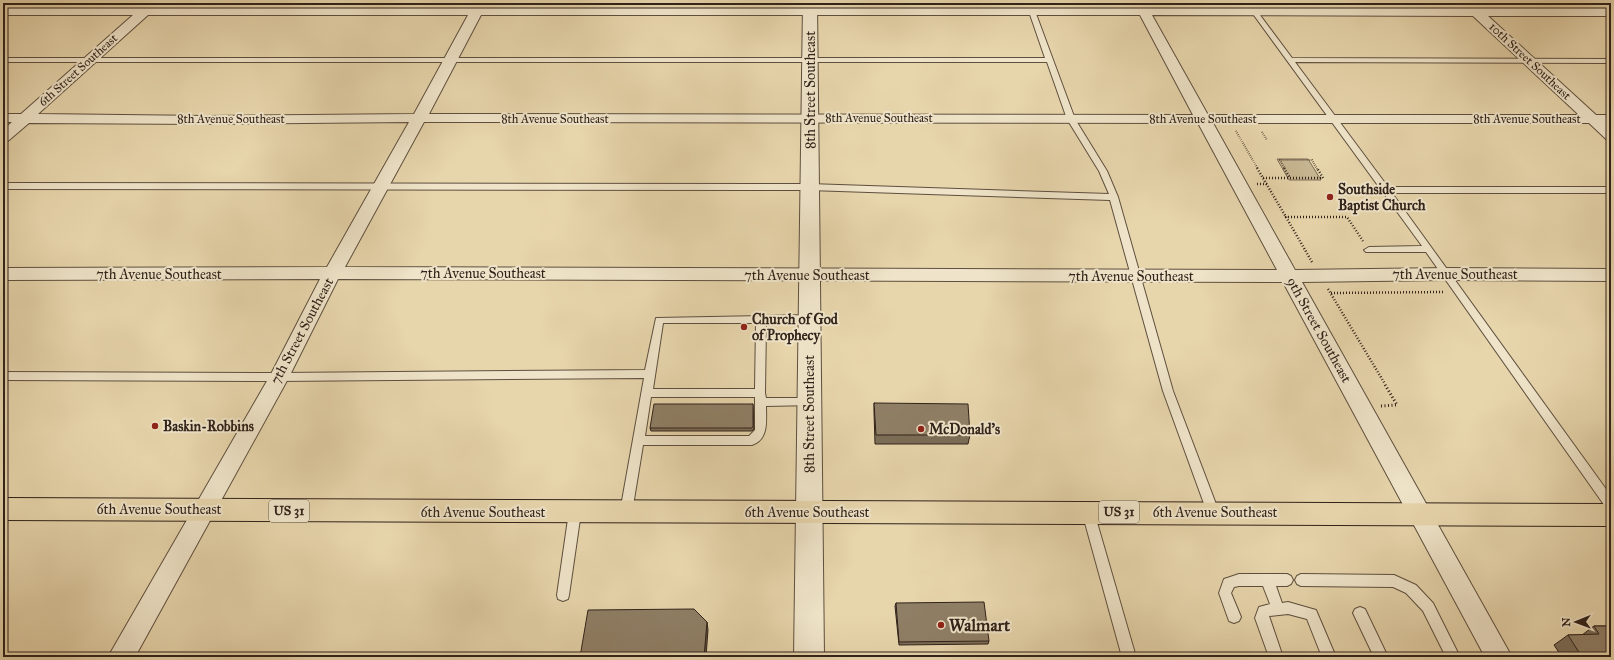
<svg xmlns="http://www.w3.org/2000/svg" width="1614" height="660" font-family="'IM FELL Great Primer',serif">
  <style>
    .green { fill: #c8b793; stroke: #7c6c56 }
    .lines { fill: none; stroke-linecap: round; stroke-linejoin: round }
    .service-casing { stroke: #5e4f3e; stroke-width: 2 }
    .minor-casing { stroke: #5e4f3e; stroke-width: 2 }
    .tertiary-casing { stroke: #5e4f3e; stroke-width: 2 }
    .primary-casing { stroke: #30221a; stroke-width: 2 }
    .path-far2 { stroke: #30221a; stroke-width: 2; stroke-dasharray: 0.5 1.5; stroke-linecap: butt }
    .path-far1 { stroke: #30221a; stroke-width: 2.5; stroke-dasharray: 1 2; stroke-linecap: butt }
    .path { stroke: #30221a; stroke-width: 3; stroke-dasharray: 1 2.5; stroke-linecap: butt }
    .service { fill: #efe4c9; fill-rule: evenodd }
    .minor { fill: #efe4c9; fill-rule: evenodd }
    .tertiary { fill: #efe4c9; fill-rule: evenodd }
    .primary { fill: #e7d5ac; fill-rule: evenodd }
    .wall { fill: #7b6d58; stroke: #30221a }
    .shaded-wall { fill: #645947; stroke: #30221a }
    .building { fill: #8f7f66; stroke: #30221a }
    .poi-dot { fill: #8f2418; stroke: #efe4c9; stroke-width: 1.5 }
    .labels { text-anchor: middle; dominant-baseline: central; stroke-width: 4; stroke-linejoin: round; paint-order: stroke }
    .far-street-label { font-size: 12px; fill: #30221a; stroke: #efe4c9 }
    .shield { fill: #efe4c9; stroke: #695c4e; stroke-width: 1 }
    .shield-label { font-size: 13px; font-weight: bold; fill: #30221a }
    .street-label { font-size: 14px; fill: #30221a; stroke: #efe4c9 }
    .poi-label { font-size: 14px; font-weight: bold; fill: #30221a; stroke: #efe4c9; text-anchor: start }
    .near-poi-label { font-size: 17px; font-weight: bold; fill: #30221a; stroke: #efe4c9; text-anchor: start }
  </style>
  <rect width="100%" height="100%" fill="#e7d5ac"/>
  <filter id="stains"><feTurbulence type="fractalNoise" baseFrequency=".005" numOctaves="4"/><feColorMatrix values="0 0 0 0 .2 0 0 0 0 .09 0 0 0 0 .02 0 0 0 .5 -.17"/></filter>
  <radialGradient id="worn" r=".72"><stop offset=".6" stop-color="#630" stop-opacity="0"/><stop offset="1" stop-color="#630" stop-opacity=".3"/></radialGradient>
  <path class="green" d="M1277,159H1308L1321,180H1289Z"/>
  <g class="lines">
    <g class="service-casing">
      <g id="service">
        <path d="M1026,3H1032L1075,119L1107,171L1118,197L1173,391L1219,512L1217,516L1213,517L1209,516L1207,512L1163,391L1110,200L809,190L3,189V183L809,184L1109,194L1099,171L1067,119L1047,62H3V58H1045Z"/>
        <path d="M1245,3H1251L1292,58L1611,59V63L1295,62L1388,187H1611V193H1392L1611,496V510L1607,509L1426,252H1366L1364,250L1369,247L1422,246Z"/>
        <path d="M809,315L814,319L812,321L766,323L765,393L766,398H810L814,399L815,402L814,405L766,406C766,421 769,439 752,445H643L632,512L630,516L626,517L622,516L620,512L644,378L279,381L3,380V372L279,373L645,370L656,318ZM663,323H756L755,389H653ZM651,397H755V430L749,436H645Z"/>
        <path d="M575,507L579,508L581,512L569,595L568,599L563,601L558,599L557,595L569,512L571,508Z"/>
        <path d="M1088,507L1092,508L1094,512L1136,657H1122L1082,512L1084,508Z"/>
        <path d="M1239,574H1287L1291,576L1293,580L1291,584L1287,586H1276L1282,603L1288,602L1316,610L1336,657H1322L1307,619L1288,614L1269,616L1283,657H1269L1255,618L1259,607L1270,604L1263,586H1239L1234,587L1231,593L1241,617L1239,621L1234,623L1229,621L1219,593L1224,579Z"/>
        <path d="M1301,574L1394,575L1416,585L1433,603L1460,657H1446L1423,611L1406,593L1393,587L1301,586L1297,584L1295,580L1297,576Z"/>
        <path d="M1360,607L1365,609L1388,657H1374L1353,613L1355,609Z"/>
      </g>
    </g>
    <g class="minor-casing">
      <path id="minor" d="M149,3L153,4L155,7L472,8L475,3H487L485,8H1136L1133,3H1145L1148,8H1466L1468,5L1472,4L1479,8H1611V16H1488L1596,115H1611V123H1606L1611,128V141L1606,139L1589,123H1213L1295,270L1447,268L1611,269V281L1447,280L1302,282L1512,657H1485L1283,282L338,279L289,377L135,657H108L271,374L320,279L3,280V268L327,267L409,122L206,124L29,123L8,141L3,143V130L12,122H3V114H21L133,15H3V7H141ZM148,15H468L414,114L206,116L38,114ZM481,15H1140L1193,115L429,114ZM1152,15L1473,16L1579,115H1208ZM424,122L1198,123L1277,270L345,267Z"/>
    </g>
    <g class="tertiary-casing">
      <path id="tertiary" d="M803,3H817L824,657H794Z"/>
    </g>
    <g class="primary-casing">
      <path id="primary" d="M3,498L1611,504V526L3,520Z"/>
    </g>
    <g class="path-far2">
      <path d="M1236,131L1258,169"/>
      <path d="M1262,132L1267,140"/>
      <path d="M1285,169L1280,160H1312L1317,169"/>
    </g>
    <g class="path-far1">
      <path d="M1257,168L1286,217"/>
      <path d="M1284,168L1290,178"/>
      <path d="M1263,178H1290"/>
      <path d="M1290,178H1323L1317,168"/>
      <path d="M1257,184H1267"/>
      <path d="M1312,262L1286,217H1347L1363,241"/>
      <path d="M1328,289L1385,384"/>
      <path d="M1331,293L1444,292"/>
    </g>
    <path class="path" d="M1381,406L1397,405L1384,383"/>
    <use href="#service" class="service"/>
    <use href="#minor" class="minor"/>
    <use href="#tertiary" class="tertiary"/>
    <use href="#primary" class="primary"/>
  </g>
  <g class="wall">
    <path d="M874,403L970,435L968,444H875L874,412Z"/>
    <path d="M753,404L754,429L752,431H651L650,428Z"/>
    <path d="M896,603L989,641L988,644L899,645L895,606Z"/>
    <path d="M1594,626H1611V657H1562L1554,645L1568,635H1582Z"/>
  </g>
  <path class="shaded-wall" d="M707,622L708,630L706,657H704Z"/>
  <g class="building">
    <path d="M874,403L968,404L970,435H876Z"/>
    <path d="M654,404H753V426L752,428H650Z"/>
    <path d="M984,602L989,641L899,642L896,603Z"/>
    <path d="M694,609L707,622L704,657H580L588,610Z"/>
    <path d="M1594,626H1611V657H1582L1568,635L1599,634Z"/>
  </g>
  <g class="poi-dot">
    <circle cx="1330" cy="197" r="4"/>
    <circle cx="744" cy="327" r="4"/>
    <circle cx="155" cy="426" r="4"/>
    <circle cx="921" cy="429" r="4"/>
    <circle cx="941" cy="625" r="4"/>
  </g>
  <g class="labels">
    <g class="far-street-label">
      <text transform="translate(1530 61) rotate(43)">10th Street Southeast</text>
      <text transform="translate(78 70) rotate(-42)">6th Street Southeast</text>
      <text x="879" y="118">8th Avenue Southeast</text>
      <text x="231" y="119">8th Avenue Southeast</text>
      <text x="555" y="119">8th Avenue Southeast</text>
      <text x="1203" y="119">8th Avenue Southeast</text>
      <text x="1527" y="119">8th Avenue Southeast</text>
    </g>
    <g class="shield">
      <rect x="269" y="500" width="40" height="22" rx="3"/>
      <rect x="1099" y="501" width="40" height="22" rx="3"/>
    </g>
    <g class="shield-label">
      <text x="289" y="511">US 31</text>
      <text x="1119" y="512">US 31</text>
    </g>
    <g class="street-label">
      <text transform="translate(810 90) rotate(-90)">8th Street Southeast</text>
      <text x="483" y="273">7th Avenue Southeast</text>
      <text x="159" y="274">7th Avenue Southeast</text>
      <text x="1455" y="274">7th Avenue Southeast</text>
      <text x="807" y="275">7th Avenue Southeast</text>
      <text x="1131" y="276">7th Avenue Southeast</text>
      <text transform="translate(1319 330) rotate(61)">9th Street Southeast</text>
      <text transform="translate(302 331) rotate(-62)">7th Street Southeast</text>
      <text transform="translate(809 414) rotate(-90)">8th Street Southeast</text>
      <text x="159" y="509">6th Avenue Southeast</text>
      <text x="483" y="512">6th Avenue Southeast</text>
      <text x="807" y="512">6th Avenue Southeast</text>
      <text x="1215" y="512">6th Avenue Southeast</text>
    </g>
    <g class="poi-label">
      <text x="1338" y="189">Southside<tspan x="1338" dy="16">Baptist Church</tspan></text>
      <text x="752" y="319">Church of God<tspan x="752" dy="16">of Prophecy</tspan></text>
      <text x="163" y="426">Baskin-Robbins</text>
      <text x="929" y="429">McDonald's</text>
    </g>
    <g class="near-poi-label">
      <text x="949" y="625">Walmart</text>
    </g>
  </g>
  <rect width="1614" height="660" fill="none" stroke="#e7d5ac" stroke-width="16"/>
  <rect x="4" y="4" width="1606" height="652" fill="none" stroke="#30221a" stroke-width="2"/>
  <rect x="8" y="8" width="1598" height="644" fill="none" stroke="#30221a"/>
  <g transform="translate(1576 622) rotate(269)" stroke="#efe4c9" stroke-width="3" paint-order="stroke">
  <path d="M0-3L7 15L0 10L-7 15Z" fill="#30221a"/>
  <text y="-6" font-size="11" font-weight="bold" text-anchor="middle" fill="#30221a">N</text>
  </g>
  <rect width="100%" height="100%" filter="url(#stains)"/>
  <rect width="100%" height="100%" fill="url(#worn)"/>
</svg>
